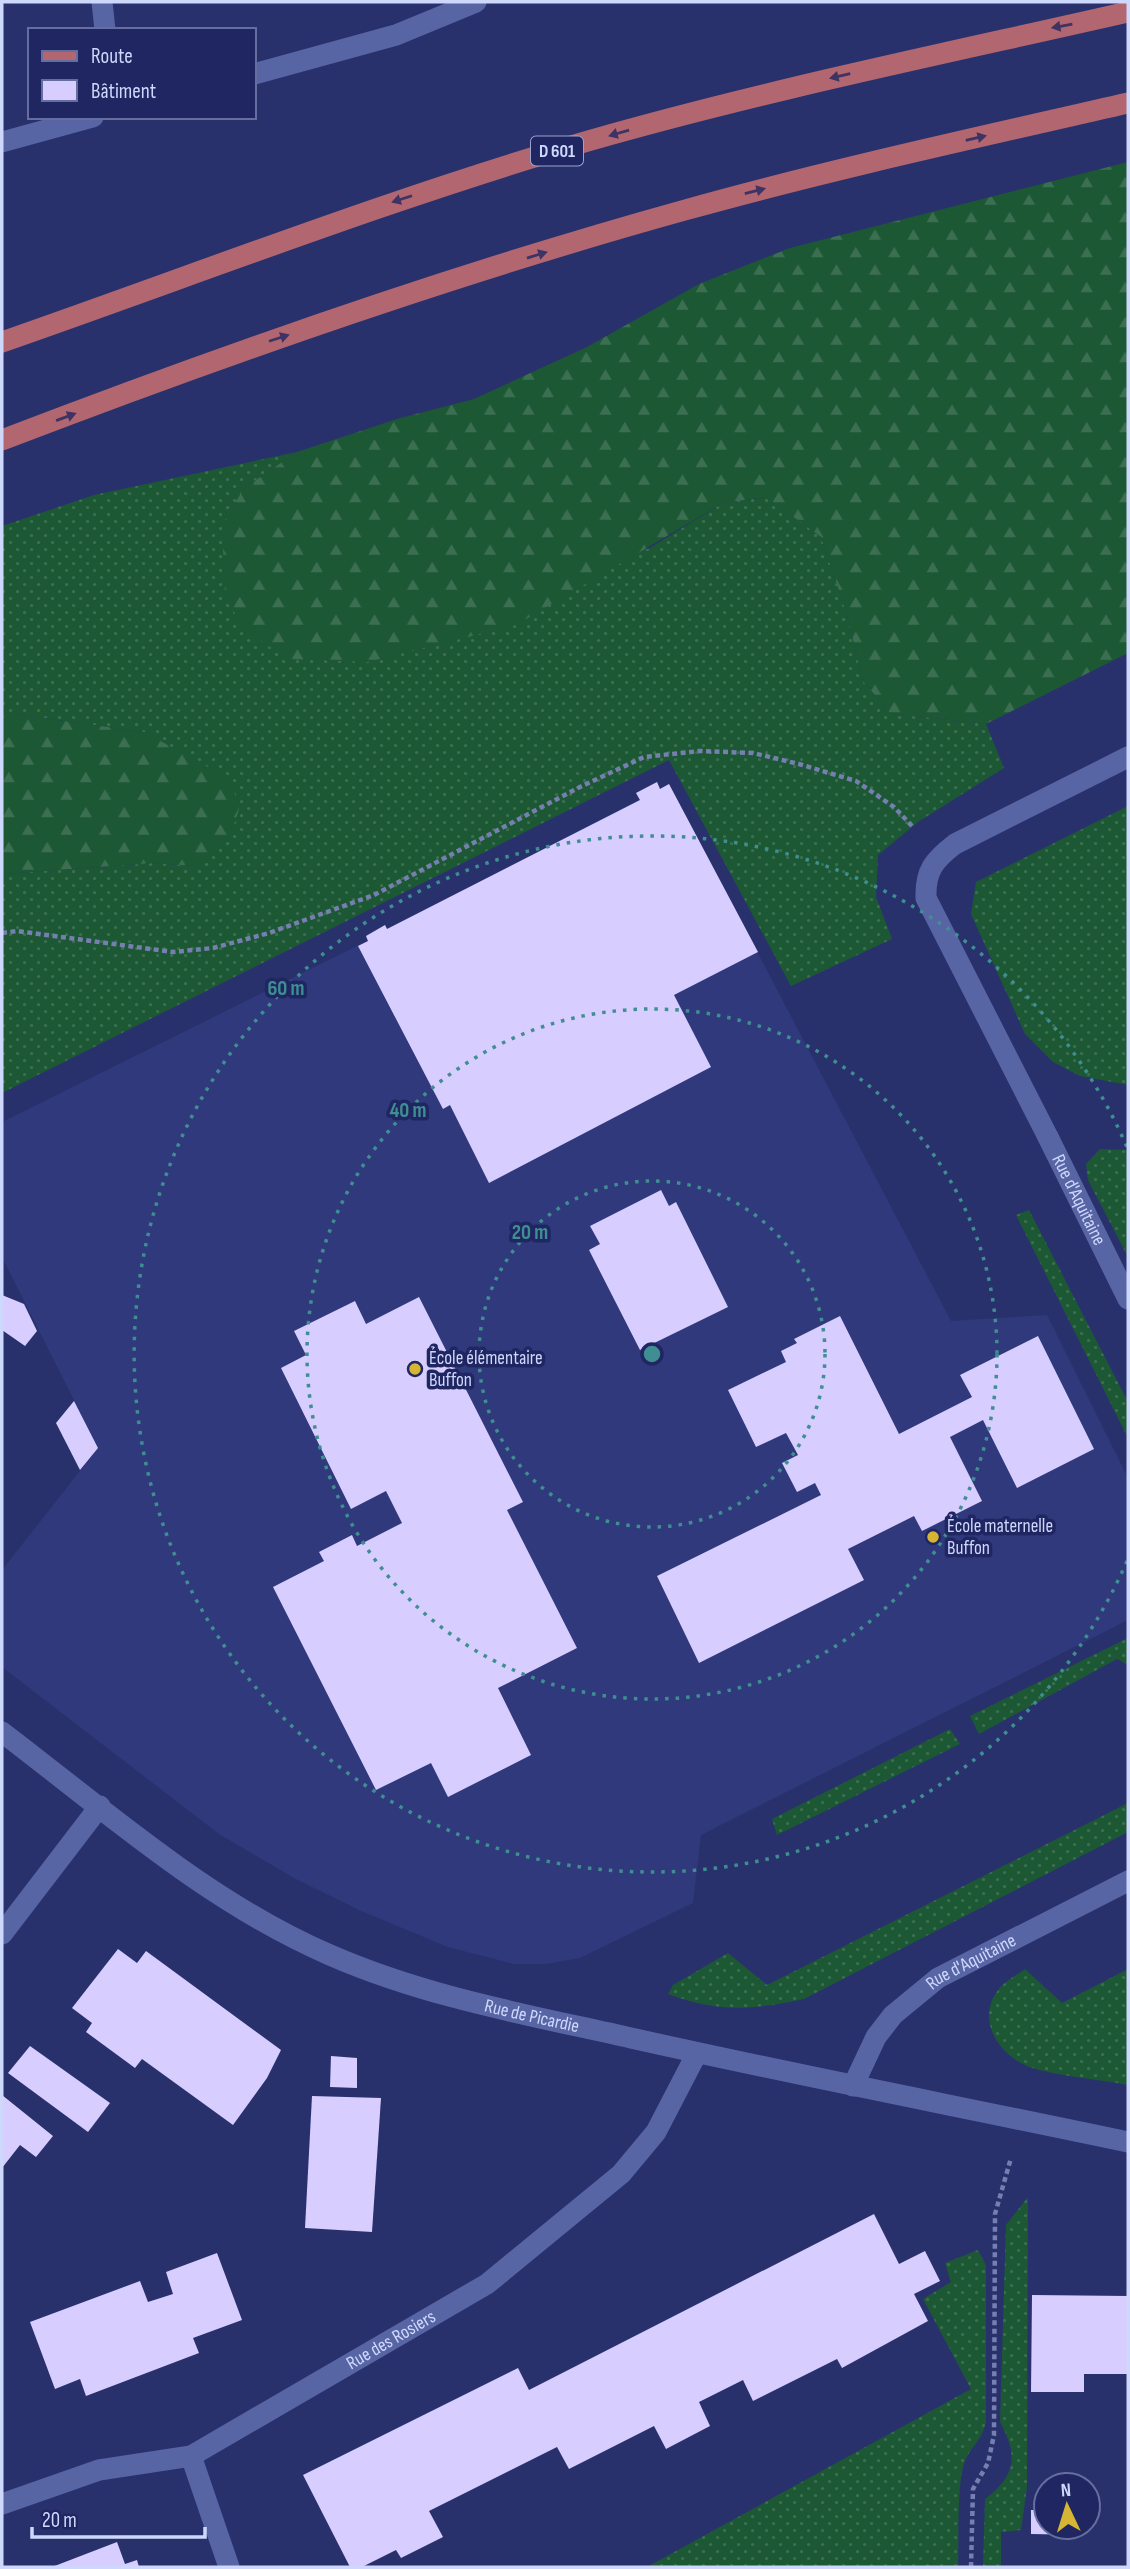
<svg xmlns="http://www.w3.org/2000/svg" width="1130" height="2569" font-family="'Sofia Sans Condensed',sans-serif">
  <style>
    .built { fill: #2f397c }
    .grass { fill: url(#grass-dots) }
    .forest { fill: url(#forest-firs) }
    .building { fill: #d7cdfe }
    .lines { fill: none; stroke-linecap: round; stroke-linejoin: round }
    .path { stroke: #767fb0; stroke-width: 4.5; stroke-dasharray: 5 3.5; stroke-linecap: butt }
    .lane { stroke: #5865a5; stroke-width: 21 }
    .street { stroke: #5865a5; stroke-width: 21 }
    .primary { stroke: #b26770; stroke-width: 21 }
    .oneway { fill: #3d3364 }
    .ring { fill: none; stroke: #3f8e92; stroke-width: 3.5; stroke-dasharray: 3.5 7 }
    .poi-dot { fill: #d6b534; stroke: #202661; stroke-width: 2.5 }
    .labels { text-anchor: middle; dominant-baseline: central; stroke-width: 7; stroke-linejoin: round; paint-order: stroke }
    .shield { fill: #202661; stroke: #9aa3ce; stroke-width: 2 }
    .shield-label { font-size: 18px; font-weight: bold; fill: #ced8fc }
    .street-label { font-size: 19px; fill: #ced8fc; stroke: #202661 }
    .poi-label { font-size: 19px; fill: #ced8fc; stroke: #202661; text-anchor: start }
    .centre { fill: #3f8e92; stroke: #202661; stroke-width: 3.5 }
    .ring-label { font-size: 21px; text-anchor: middle; font-weight: bold; fill: #3f8e92; stroke: #202661; stroke-width: 7; stroke-linejoin: round; paint-order: stroke }
  </style>
  <defs>
    <pattern id="grass-dots" width="8" height="8" patternUnits="userSpaceOnUse" patternTransform="scale(1.75)"><rect width="8" height="8" fill="#1c5834"/><path d="M2 2h.1M6 6h.1" fill="none" stroke="#3c6f52" stroke-width="1.8" stroke-linecap="round"/></pattern>
    <pattern id="forest-firs" width="22" height="20" patternUnits="userSpaceOnUse" patternTransform="scale(1.75)"><rect width="22" height="20" fill="#1c5834"/><path d="M5 1l3.5 6h-7zM16 11l3.5 6h-7z" fill="#3c6f52"/></pattern>
  </defs>
  <rect width="100%" height="100%" fill="#29316d"/>
  <path class="built" d="M657,782L660,788L669,784L951,1321L1047,1315L1128,1478V1620L701,1835L693,1903L580,1958L546,1964H514L448,1947L361,1911L294,1878L219,1834L2,1667V1570L98,1448L2,1257V1122L367,941L366,936L385,925L388,929L639,800L636,793Z"/>
  <g class="grass">
    <path d="M297,452L244,488L648,549L723,503L767,497L821,537L847,615L863,681L890,713L986,724L1004,768L918,822L878,855L876,897L892,939L791,986L669,760L2,1093V874L153,863L195,866L144,732L14,714L2,718V526L94,495Z"/>
    <path d="M1128,806V1085L1080,1076L1053,1062L1025,1034L971,914L976,882Z"/>
    <path d="M1100,1149L1128,1150V1257L1088,1180L1086,1164Z"/>
    <path d="M1029,1210L1128,1402V1438L1016,1215Z"/>
    <path d="M1128,1638V1665L1117,1659L979,1734L970,1716Z"/>
    <path d="M950,1729L960,1744L777,1835L772,1819Z"/>
    <path d="M1128,1803V1832L804,1999C751,2010 720,2013 668,1994L673,1985L728,1953L767,1985Z"/>
    <path d="M1025,1969L1062,2003L1128,1969V2085C1099,2079 1053,2076 1027,2066C998,2054 975,2018 999,1989C1005,1981 1017,1975 1025,1969Z"/>
    <path d="M1028,2197L1027,2487L1021,2530L1001,2532V2567H983L985,2499C1017,2475 1018,2455 1000,2422L1006,2225Z"/>
    <path d="M978,2250L986,2265V2422C981,2443 970,2446 964,2464C957,2483 959,2543 958,2567H647L971,2389L923,2299L951,2282L945,2263Z"/>
  </g>
  <g class="forest">
    <path d="M1128,162V653L986,724L890,713L863,681L847,615L821,537L766,497L723,503L516,625L368,662L288,659L242,628L225,594L222,525L244,488L297,452L397,419L474,399L587,347L699,284L790,248Z"/>
    <path d="M14,714L144,732L228,778L240,806L232,831L195,866L153,863L2,874V718Z"/>
  </g>
  <g class="building">
    <path d="M657,782L660,789L669,784L758,952L674,995L711,1067L489,1183L450,1105L443,1109L358,946L368,941L366,936L385,925L387,929L640,800L636,793Z"/>
    <path d="M661,1190L669,1206L676,1202L728,1307L640,1350L589,1250L600,1244L590,1226Z"/>
    <path d="M2,1295L24,1304L37,1331L25,1346L2,1330Z"/>
    <path d="M419,1297L523,1502L507,1510L577,1648L498,1688L531,1755L448,1797L431,1763L376,1790L273,1587L324,1561L319,1552L352,1535L357,1546L402,1523L386,1491L351,1509L281,1368L306,1355L294,1331L355,1301L366,1324Z"/>
    <path d="M840,1316L899,1434L972,1397L960,1375L1038,1336L1094,1449L1017,1488L983,1420L950,1437L982,1501L922,1531L914,1516L848,1549L864,1580L699,1663L657,1576L821,1495L815,1483L797,1492L782,1463L798,1455L786,1433L756,1447L728,1390L786,1362L781,1351L797,1343L794,1339Z"/>
    <path d="M74,1401L98,1448L80,1470L56,1423Z"/>
    <path d="M118,1949L137,1963L146,1951L281,2050L267,2078L233,2125L142,2059L135,2068L86,2032L92,2023L72,2008Z"/>
    <path d="M30,2046L110,2103L88,2132L8,2073Z"/>
    <path d="M331,2056L357,2058V2088L330,2087Z"/>
    <path d="M2,2095L53,2136L36,2157L20,2145L2,2168Z"/>
    <path d="M312,2096L381,2098L372,2232L305,2228Z"/>
    <path d="M874,2214L899,2264L925,2251L940,2281L914,2294L928,2321L842,2368L837,2359L753,2401L743,2380L699,2402L710,2426L666,2449L654,2426L569,2469L557,2447L429,2511L443,2537L401,2558L396,2550L362,2567H350L303,2475L518,2368L529,2390Z"/>
    <path d="M217,2253L242,2320L193,2338L199,2353L86,2396L80,2379L55,2389L30,2322L140,2281L148,2302L173,2294L166,2272Z"/>
    <path d="M1032,2295L1128,2296V2374H1084V2392H1031Z"/>
    <path d="M1031,2510H1046V2527H1082V2535L1031,2534Z"/>
    <path d="M117,2542L125,2564L137,2560L139,2567H52Z"/>
  </g>
  <g class="lines">
    <g class="path">
      <path d="M2,933L17,931L173,952L213,948L269,933L374,895L580,787L644,757L700,751L753,753L799,764L856,781L894,807L913,827"/>
      <path d="M971,2567L973,2489L988,2463L994,2435L995,2214L1011,2158"/>
    </g>
    <g class="lane">
      <path d="M102,2L105,30"/>
      <path d="M1048,1137L926,898C925,871 934,860 955,844L1128,757"/>
    </g>
    <g class="street">
      <path d="M254,74L396,35L476,2"/>
      <path d="M2,142L93,117"/>
      <path id="s1" d="M1048,1137L1128,1299"/>
      <path id="s2" d="M2,1732C106,1811 209,1903 330,1955C426,1997 529,2015 631,2038C796,2075 962,2107 1128,2142"/>
      <path d="M2,1934L100,1806"/>
      <path id="s3" d="M853,2086L876,2037L893,2015L938,1978L1128,1881"/>
      <path d="M191,2456L229,2567"/>
      <path id="s4" d="M2,2504L99,2470L191,2456L487,2284L621,2174L656,2132L697,2053"/>
    </g>
    <g class="primary">
      <path d="M2,342C197,274 389,199 588,141C766,90 948,53 1128,12"/>
      <path d="M2,440C226,354 454,274 685,210C832,169 980,137 1128,103"/>
    </g>
  </g>
  <defs><path id="oneway-solid" d="M-6-.8H1V-3.2L6.5 0L1 3.2V.8H-6Z" transform="scale(1.75)"/></defs>
  <g class="oneway">
    <use href="#oneway-solid" transform="translate(1062 26) rotate(170)"/>
    <use href="#oneway-solid" transform="translate(840 76) rotate(167)"/>
    <use href="#oneway-solid" transform="translate(619 133) rotate(164)"/>
    <use href="#oneway-solid" transform="translate(976 138) rotate(-13)"/>
    <use href="#oneway-solid" transform="translate(755 191) rotate(-14)"/>
    <use href="#oneway-solid" transform="translate(402 199) rotate(162)"/>
    <use href="#oneway-solid" transform="translate(537 255) rotate(-17)"/>
    <use href="#oneway-solid" transform="translate(279 338) rotate(-18)"/>
    <use href="#oneway-solid" transform="translate(66 417) rotate(-20)"/>
  </g>
  <g class="ring">
    <circle cx="652" cy="1354" r="173"/>
    <circle cx="652" cy="1354" r="345"/>
    <path d="M1127 1561A518 518 0 1 1 1127 1147"/>
  </g>
  <g class="poi-dot">
    <circle cx="415" cy="1369" r="7"/>
    <circle cx="933" cy="1537" r="7"/>
  </g>
  <g class="labels">
    <rect class="shield" x="531" y="136.5" width="52" height="29" rx="5"/>
    <g class="shield-label">
      <text x="557" y="151">D 601</text>
    </g>
    <g class="street-label">
      <text stroke="none"><textPath href="#s1" startOffset="70">Rue d'Aquitaine</textPath></text>
      <text stroke="none"><textPath href="#s3" startOffset="177">Rue d'Aquitaine</textPath></text>
      <text stroke="none"><textPath href="#s2" startOffset="609">Rue de Picardie</textPath></text>
      <text stroke="none"><textPath href="#s4" startOffset="427">Rue des Rosiers</textPath></text>
    </g>
    <g class="poi-label">
      <text x="429" y="1358">École élémentaire<tspan x="429" dy="22">Buffon</tspan></text>
      <text x="947" y="1526">École maternelle<tspan x="947" dy="22">Buffon</tspan></text>
    </g>
  </g>
  <circle cx="652" cy="1354" r="10" class="centre"/>
  <g class="ring-label">
    <text x="286" y="995">60 m</text>
    <text x="408" y="1117">40 m</text>
    <text x="530" y="1239">20 m</text>
  </g>
  <rect width="1130" height="2569" fill="none" stroke="#ced8fc" stroke-width="7"/>
  <rect x="28" y="28" width="228" height="91" fill="#202661" stroke="#666d9f" stroke-width="2"/>
  <rect x="42" y="51" width="35" height="10" fill="#b26770" stroke="#666d9f" stroke-width="2"/>
  <text x="91" y="63" font-size="21" fill="#ced8fc">Route</text>
  <rect x="42" y="80" width="35" height="21" fill="#d7cdfe" stroke="#666d9f" stroke-width="2"/>
  <text x="91" y="98" font-size="21" fill="#ced8fc">Bâtiment</text>
  <g transform="translate(1067 2506) rotate(356)"><circle r="33" fill="#202661" stroke="#666d9f" stroke-width="2"/>
  <path d="M0-5L12 26L0 18L-12 26Z" fill="#d6b534"/>
  <text y="-10" font-size="19" font-weight="bold" text-anchor="middle" fill="#ced8fc">N</text>
  </g>
  <path d="M32 2527v10h173v-10" fill="none" stroke="#ced8fc" stroke-width="3.5"/>
  <text x="42" y="2527" font-size="21" fill="#ced8fc" stroke="#202661" stroke-width="5" paint-order="stroke">20 m</text>
</svg>
